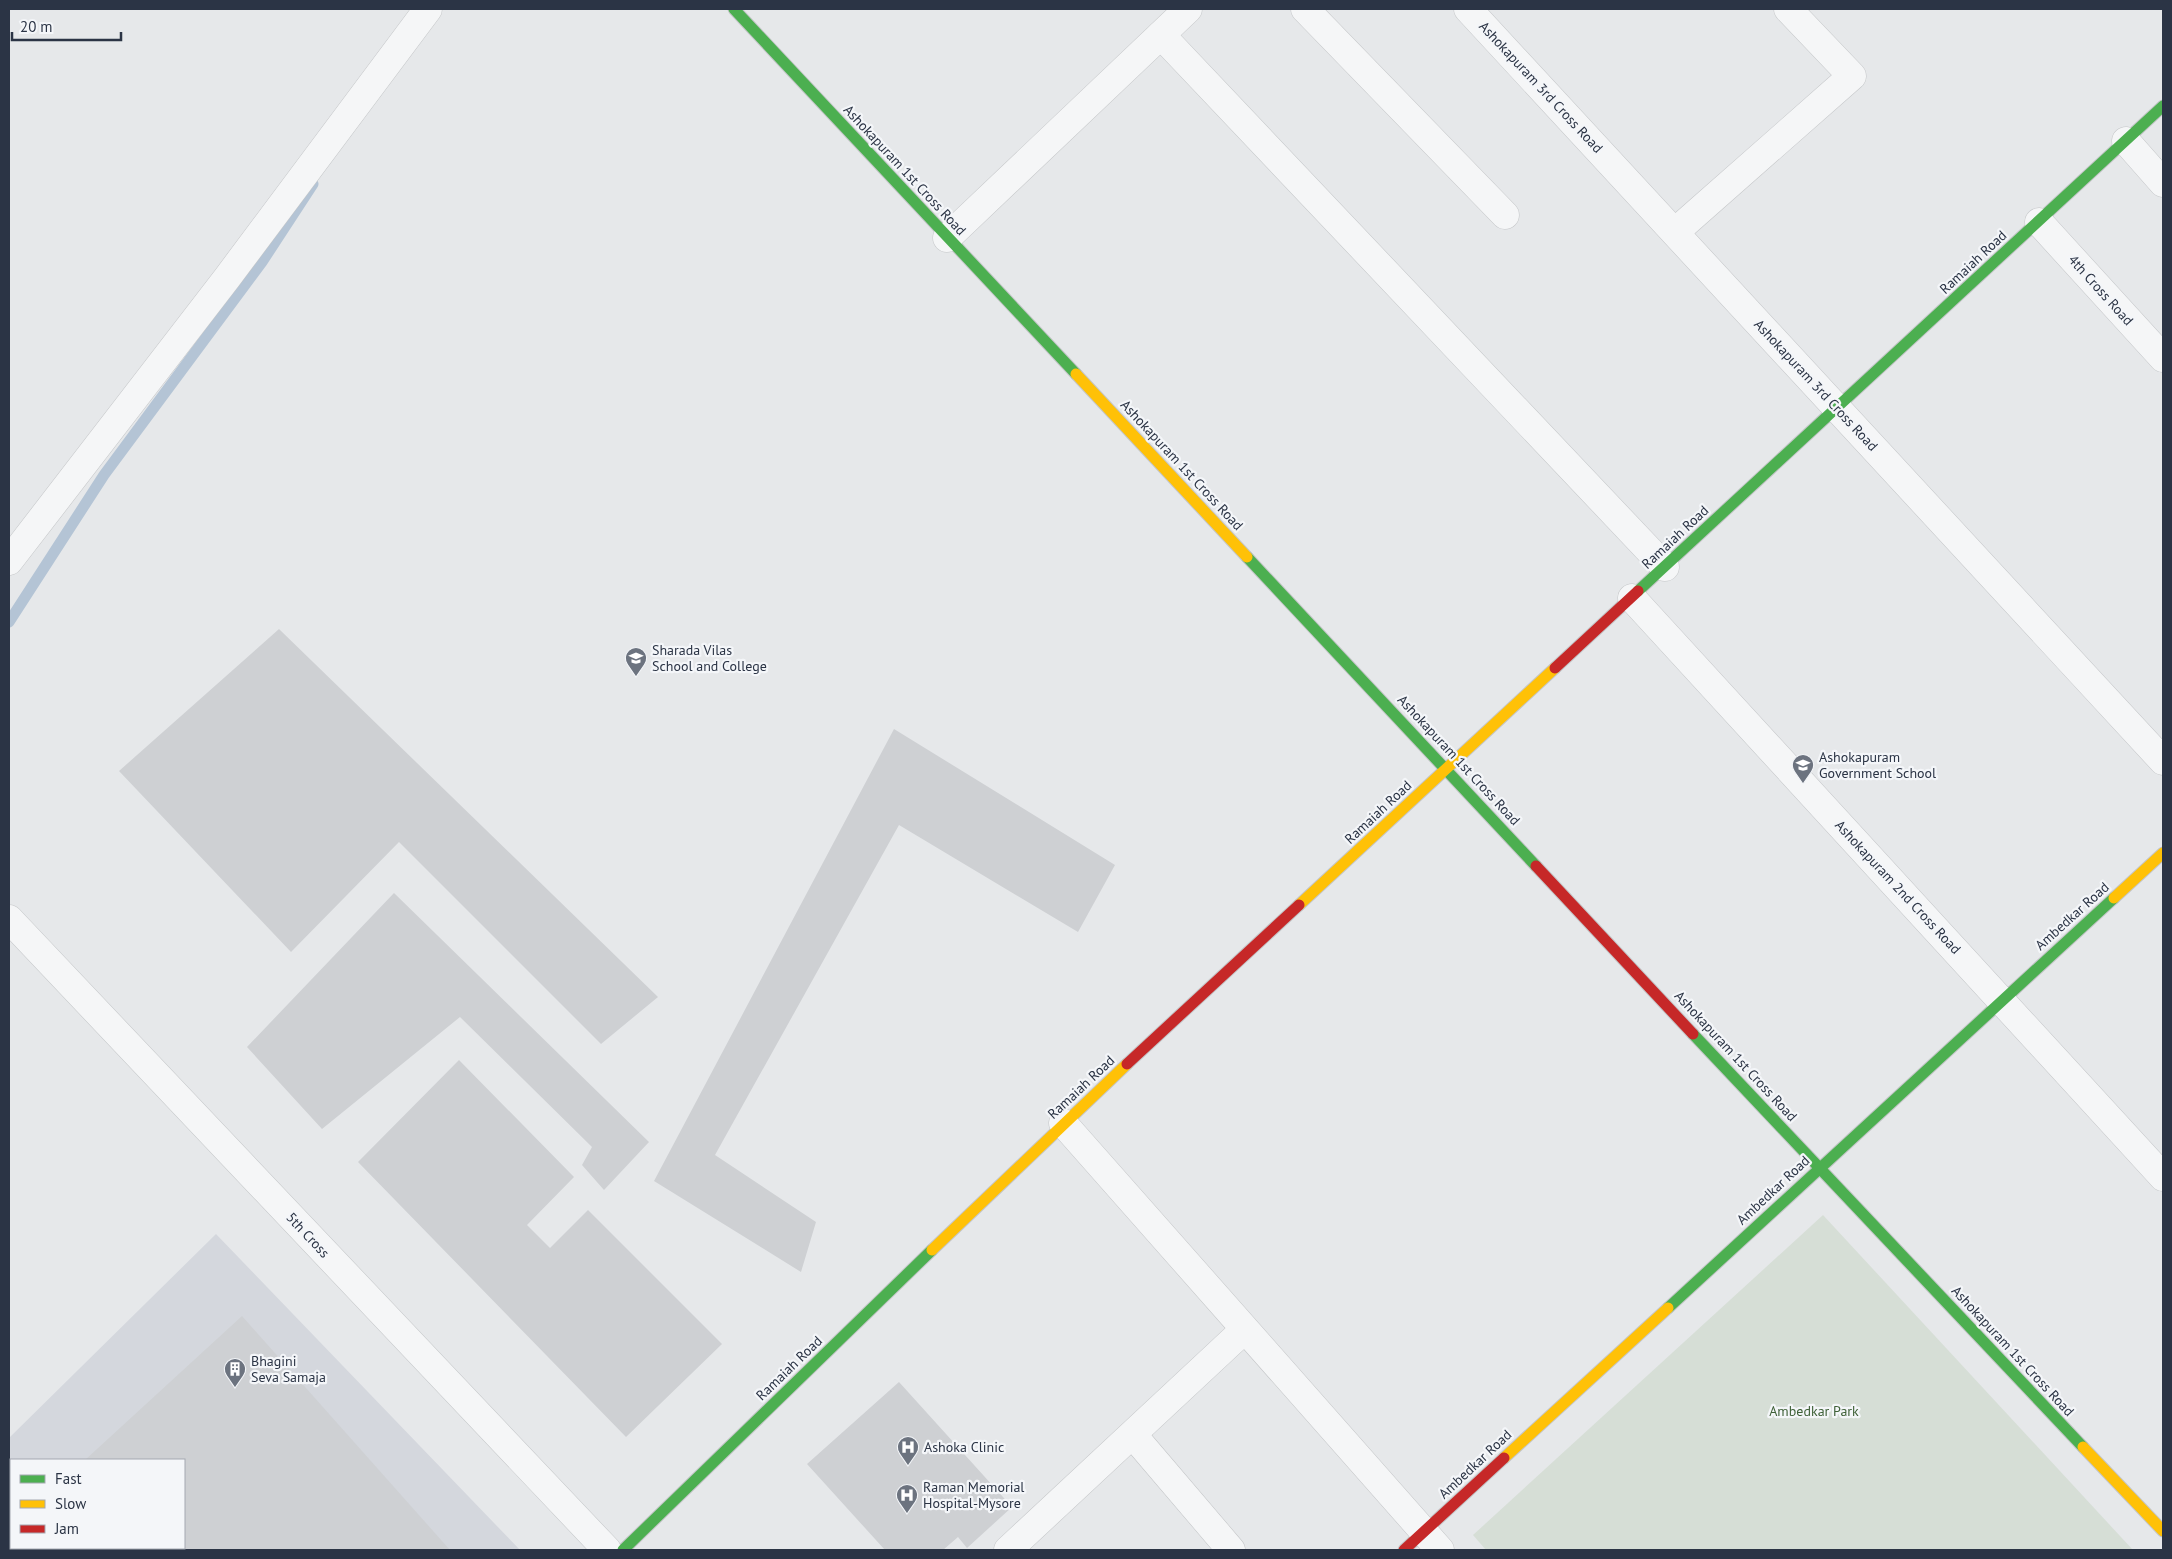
<svg xmlns="http://www.w3.org/2000/svg" width="2172" height="1559" font-family="'PT Sans',sans-serif">
  <style>
    .built { fill: #d4d7dd; fill-rule: evenodd }
    .green { fill: #d6ded6 }
    .lines { fill: none; stroke-linecap: round; stroke-linejoin: round }
    .stream { stroke: #b4c4d5; stroke-width: 11 }
    .building { fill: #ced0d3 }
    .street-casing { stroke: #c4c6c8; stroke-width: 29 }
    .fast-casing { stroke: #c4c6c8; stroke-width: 13 }
    .slow-casing { stroke: #c4c6c8; stroke-width: 13 }
    .jam-casing { stroke: #c4c6c8; stroke-width: 13 }
    .street { stroke: #f5f6f7; stroke-width: 28 }
    .fast { stroke: #4caf50; stroke-width: 11 }
    .slow { stroke: #ffc107; stroke-width: 11 }
    .jam { stroke: #c62828; stroke-width: 11 }
    .labels { text-anchor: middle; dominant-baseline: central; stroke-width: 4.5; stroke-linejoin: round; paint-order: stroke }
    .street-label { font-size: 14px; fill: #2b3445; stroke: #f4f6f9 }
    .poi-label { font-size: 14px; fill: #2b3445; stroke: #f4f6f9; text-anchor: start }
    .park-label { font-size: 14px; fill: #3f6138; stroke: #f4f6f9 }
  </style>
  <rect width="100%" height="100%" fill="#e6e8ea"/>
  <path class="built" d="M216,1234L520,1550H9V1438ZM11,1460H184V1548H11Z"/>
  <path class="green" d="M1823,1215L2133,1550H1486L1473,1535Z"/>
  <g class="lines">
    <path class="stream" d="M9,622L104,475L262,262L313,184"/>
  </g>
  <g class="building">
    <path d="M279,629L658,997L601,1044L399,842L291,952L119,771Z"/>
    <path d="M894,729L1115,865L1078,932L899,825L715,1155L816,1222L801,1272L654,1181Z"/>
    <path d="M394,893L649,1142L604,1190L582,1165L592,1147L460,1017L322,1129L247,1047Z"/>
    <path d="M459,1060L574,1177L527,1225L550,1248L588,1210L722,1344L626,1437L358,1162Z"/>
    <path d="M242,1316L450,1550H82L84,1548H184V1460H85Z"/>
    <path d="M899,1382L1012,1507L967,1548L958,1537L943,1550H885L807,1464Z"/>
  </g>
  <g class="lines">
    <g class="street-casing">
      <g id="street">
        <path d="M1305,9L1505,215"/>
        <path d="M1468,9L2163,761"/>
        <path d="M1161,35L1665,567"/>
        <path d="M2126,141L2163,183"/>
        <path d="M2039,222L2163,358"/>
        <path d="M1675,232L1852,76L1788,9"/>
        <path d="M947,238L1188,9"/>
        <path d="M9,561L227,278L428,9"/>
        <path d="M1632,598L2163,1177"/>
        <path d="M9,919L607,1550"/>
        <path d="M1063,1123L1440,1550"/>
        <path d="M1133,1435L1231,1550"/>
        <path d="M1008,1550L1244,1330"/>
      </g>
    </g>
    <g class="fast-casing">
      <g id="fast">
        <path d="M734,9L1076,374"/>
        <path d="M1247,557L1536,866"/>
        <path d="M1638,591L2163,106"/>
        <path d="M1693,1034L2083,1447"/>
        <path d="M1668,1308L2114,898"/>
        <path d="M623,1550L932,1250"/>
      </g>
    </g>
    <g class="slow-casing">
      <g id="slow">
        <path d="M1076,374L1247,557"/>
        <path d="M2114,898L2163,853"/>
        <path d="M1299,905L1555,668"/>
        <path d="M932,1250L1127,1064"/>
        <path d="M2083,1447L2163,1531"/>
        <path d="M1504,1458L1668,1308"/>
      </g>
    </g>
    <g class="jam-casing">
      <g id="jam">
        <path d="M1555,668L1638,591"/>
        <path d="M1536,866L1693,1034"/>
        <path d="M1127,1064L1299,905"/>
        <path d="M1404,1550L1504,1458"/>
      </g>
    </g>
    <use href="#street" class="street"/>
    <use href="#fast" class="fast"/>
    <use href="#slow" class="slow"/>
    <use href="#jam" class="jam"/>
  </g>
  <defs>
    <g id="school-pin" transform="scale(1.125)"><path d="M0 17L-7.5 6A9.5 9.5 0 1 1 7.5 6Z" fill="#6c737f" stroke="#f4f6f9"/><path d="M0-5L7-2L0 1L-7-2ZM-4 1L0 2.5L4 1V4Q0 6-4 4Z" fill="#fff"/></g>
    <g id="building-pin" transform="scale(1.125)"><path d="M0 17L-7.5 6A9.5 9.5 0 1 1 7.5 6Z" fill="#6c737f" stroke="#f4f6f9"/><path d="M-4-6H4V6H1V3H-1V6H-4ZM-2.5-4.3h1.7v1.8h-1.7ZM.8-4.3h1.7v1.8H.8ZM-2.5-1h1.7V.8h-1.7ZM.8-1h1.7V.8H.8Z" fill="#fff"/></g>
    <g id="hospital-pin" transform="scale(1.125)"><path d="M0 17L-7.5 6A9.5 9.5 0 1 1 7.5 6Z" fill="#6c737f" stroke="#f4f6f9"/><path d="M-5-5h3v3.5h4V-5h3V5h-3V1.5h-4V5h-3Z" fill="#fff"/></g>
  </defs>
  <g fill-rule="evenodd">
    <use href="#school-pin" x="636" y="658"/>
    <use href="#school-pin" x="1803" y="765"/>
    <use href="#building-pin" x="235" y="1369"/>
    <use href="#hospital-pin" x="908" y="1447"/>
    <use href="#hospital-pin" x="907" y="1495"/>
  </g>
  <g class="labels">
    <g class="street-label">
      <text transform="translate(1541 87) rotate(47)">Ashokapuram 3rd Cross Road</text>
      <text transform="translate(905 170) rotate(47)">Ashokapuram 1st Cross Road</text>
      <text transform="translate(1973 262) rotate(-43)">Ramaiah Road</text>
      <text transform="translate(2101 290) rotate(48)">4th Cross Road</text>
      <text transform="translate(1816 385) rotate(47)">Ashokapuram 3rd Cross Road</text>
      <text transform="translate(1182 465) rotate(47)">Ashokapuram 1st Cross Road</text>
      <text transform="translate(1675 537) rotate(-43)">Ramaiah Road</text>
      <text transform="translate(1459 760) rotate(47)">Ashokapuram 1st Cross Road</text>
      <text transform="translate(1378 812) rotate(-43)">Ramaiah Road</text>
      <text transform="translate(1898 887) rotate(47)">Ashokapuram 2nd Cross Road</text>
      <text transform="translate(2072 916) rotate(-42)">Ambedkar Road</text>
      <text transform="translate(1736 1056) rotate(47)">Ashokapuram 1st Cross Road</text>
      <text transform="translate(1081 1087) rotate(-43)">Ramaiah Road</text>
      <text transform="translate(1773 1190) rotate(-43)">Ambedkar Road</text>
      <text transform="translate(308 1235) rotate(47)">5th Cross</text>
      <text transform="translate(2013 1351) rotate(47)">Ashokapuram 1st Cross Road</text>
      <text transform="translate(789 1368) rotate(-44)">Ramaiah Road</text>
      <text transform="translate(1475 1464) rotate(-43)">Ambedkar Road</text>
    </g>
    <g class="poi-label">
      <text x="652" y="650">Sharada Vilas<tspan x="652" dy="16">School and College</tspan></text>
      <text x="1819" y="757">Ashokapuram<tspan x="1819" dy="16">Government School</tspan></text>
      <text x="251" y="1361">Bhagini<tspan x="251" dy="16">Seva Samaja</tspan></text>
      <text x="924" y="1447">Ashoka Clinic</text>
      <text x="923" y="1487">Raman Memorial<tspan x="923" dy="16">Hospital-Mysore</tspan></text>
    </g>
    <g class="park-label">
      <text x="1814" y="1411">Ambedkar Park</text>
    </g>
  </g>
  <rect width="2172" height="1559" fill="none" stroke="#2b3445" stroke-width="20"/>
  <rect x="10" y="1459" width="175" height="90" fill="#f4f6f9" stroke="#a4a8b1"/>
  <rect x="20" y="1475" width="25" height="8" fill="#4caf50" stroke="#a4a8b1"/>
  <text x="55" y="1484" font-size="15" fill="#2b3445">Fast</text>
  <rect x="20" y="1500" width="25" height="8" fill="#ffc107" stroke="#a4a8b1"/>
  <text x="55" y="1509" font-size="15" fill="#2b3445">Slow</text>
  <rect x="20" y="1525" width="25" height="8" fill="#c62828" stroke="#a4a8b1"/>
  <text x="55" y="1534" font-size="15" fill="#2b3445">Jam</text>
  <path d="M12 32v8h109v-8" fill="none" stroke="#2b3445" stroke-width="2.5"/>
  <text x="20" y="32" font-size="15" fill="#2b3445" stroke="#f4f6f9" stroke-width="4" paint-order="stroke">20 m</text>
</svg>
